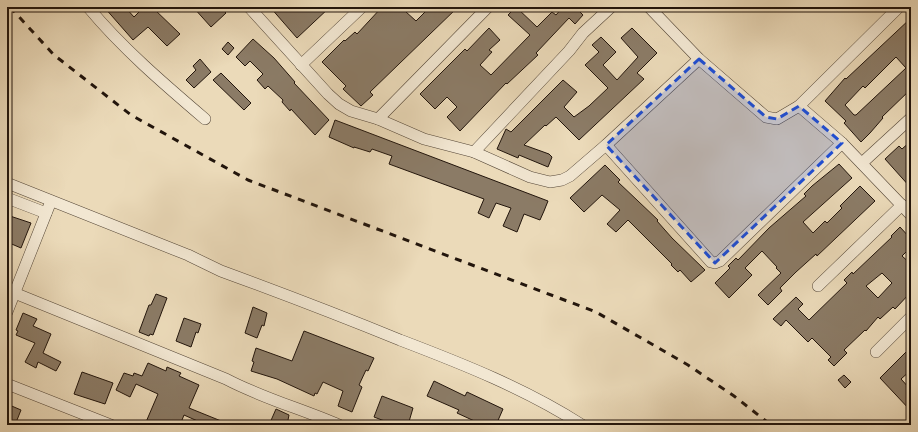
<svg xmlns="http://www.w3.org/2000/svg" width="918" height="432" font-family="'EB Garamond',serif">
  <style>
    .building { fill: #8b7b66; stroke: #22150c; fill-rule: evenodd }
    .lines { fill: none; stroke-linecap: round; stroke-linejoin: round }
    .street-casing { stroke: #544637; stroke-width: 12 }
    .street { stroke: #f2e7d2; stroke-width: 11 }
    .rail { stroke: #22150c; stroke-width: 3; stroke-dasharray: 7 7; stroke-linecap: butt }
    .marked { fill: #1d4ed8; fill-opacity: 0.2; stroke: #1d4ed8; stroke-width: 3; stroke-dasharray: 8 5; stroke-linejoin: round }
  </style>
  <rect width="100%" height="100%" fill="#ebdab9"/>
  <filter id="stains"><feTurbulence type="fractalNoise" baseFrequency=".005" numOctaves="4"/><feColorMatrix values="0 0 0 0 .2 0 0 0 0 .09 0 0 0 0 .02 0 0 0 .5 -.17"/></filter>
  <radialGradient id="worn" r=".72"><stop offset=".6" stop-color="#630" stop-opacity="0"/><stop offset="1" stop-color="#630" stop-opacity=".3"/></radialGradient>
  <g class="building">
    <path d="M104,7H125L134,17L144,7H152L180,34L167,46L148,27L133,40Z"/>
    <path d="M193,7H220L226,13L211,27Z"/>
    <path d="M270,7H330L297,38Z"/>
    <path d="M382,7H409L405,11L416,21L430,7H458L370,92L373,95L361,106L343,89L346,86L322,62L344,40L345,41L355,32L357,34Z"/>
    <path d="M516,7L537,27L552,12L556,15L563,7H575L583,15L575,24L569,18L536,53L538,55L507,84L506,83L460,131L447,117L457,107L447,97L435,109L420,94L465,49L467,51L489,28L500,40L489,50L492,52L480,65L491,75L530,35L508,15Z"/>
    <path d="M911,18V89L882,117L883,118L870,133L861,142L844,123L846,121L825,101L845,78L846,79ZM896,57L906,68L856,115H854L845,105L863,86L865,88Z"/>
    <path d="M632,28L657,53L637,73L644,79L579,140L556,117L546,126L545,125L524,145L549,154L552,157L548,167L519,155L518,158L497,149L506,129L511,132L563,80L577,92L564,107L574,117L589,106L608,88L585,65L599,52L592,45L601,37L616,52L603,65L617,80L638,57L621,38Z"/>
    <path d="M253,39L274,58L295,82L294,83L329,120L315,135L291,109L290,111L282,102L283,100L268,86L265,89L257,80L263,74L250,61L245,66L236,57Z"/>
    <path d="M228,42L234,48L228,55L222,49Z"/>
    <path d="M200,59L211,72L194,88L186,80L196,70L193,66Z"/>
    <path d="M221,73L251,103L244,110L213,80Z"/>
    <path d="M335,120L548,201L544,211L540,220L524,214L517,232L503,226L511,208L496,203L489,218L478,213L484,199L389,164L392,156L372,149L370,152L354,147V148L329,137Z"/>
    <path d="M911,141V188L885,159L899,146L902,149Z"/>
    <path d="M839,164L852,178L803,222L813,233L825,221L827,223L842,208L840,206L860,186L875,201L817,256L816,254L796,272L780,288L782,291L768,305L758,295L781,273L776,268L777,267L762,251L745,268L752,275L729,298L715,283L730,268L728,266L736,258L738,260L769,228L806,196L804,194L812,186Z"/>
    <path d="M605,165L620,180L618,182L658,220L657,221L672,238L705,270L691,282L680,270L678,272L671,265L672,264L628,220L616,232L607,224L620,210L602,195L584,212L570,198Z"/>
    <path d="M7,215L31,223L21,248L7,242Z"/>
    <path d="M900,227L911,239V247L902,256L911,264V292L895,309L893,307L880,319L878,317L866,331L865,330L844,350L847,353L834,366L828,360L831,357L812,338L808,342L786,320L781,326L773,319L796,297L803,304L798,309L809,320L847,283L844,280L852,272L853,274L892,237L891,236ZM882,273L892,283L878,298L866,286Z"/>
    <path d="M156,294L167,298L153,335L150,334L149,336L139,332L149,305H151Z"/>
    <path d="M253,307L267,313L264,326L262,325L257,338L245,333Z"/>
    <path d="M23,313L37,319L33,326L51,334L43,353L61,362L56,371L38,362L36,368L25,362L35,343L16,335L18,331L16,330Z"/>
    <path d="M184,318L201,324L198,333L196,332L191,347L176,341Z"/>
    <path d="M304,331L374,358L368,371L366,370L359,385L362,387L352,412L338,406L343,391L323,382L317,394L315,393L314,396L277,379L251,371L254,362L252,361L256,348L292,361Z"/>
    <path d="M911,347V370L901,379L911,390V411L880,378Z"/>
    <path d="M148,363L166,371L167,367L181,373L179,376L199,385L189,408L231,425H212L203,422L202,423L184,415L180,425H152L146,422L158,394L136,384L130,397L116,390L124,373L133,376L134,373L142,376Z"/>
    <path d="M82,372L113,383L105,404L74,394Z"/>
    <path d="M844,375L851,382L845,388L838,380Z"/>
    <path d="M434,381L465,396L467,392L503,409L496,425H483L457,413L459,410L427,396Z"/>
    <path d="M382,396L413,408L408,425H395L374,417Z"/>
    <path d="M7,404L21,410L15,425L7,422Z"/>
    <path d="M276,409L289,415L287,425H269Z"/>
  </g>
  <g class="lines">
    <g class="street-casing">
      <g id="street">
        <path d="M88,7C122,48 164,84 205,119"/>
        <path d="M249,7L328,94L339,104L351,111L378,119L424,139L474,152L530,177L550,182L562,180L570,176L606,145L699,59"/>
        <path d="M649,7L699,59L766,117L777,119L799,106L899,7"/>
        <path d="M301,65L362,7"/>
        <path d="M799,106L842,143L911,215"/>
        <path d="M378,119L488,7"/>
        <path d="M606,145L711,262L715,263L720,261L842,143"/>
        <path d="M474,152L569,51L583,33L611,7"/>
        <path d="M862,163L911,118"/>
        <path d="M7,183L188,255L221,271C281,293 341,316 400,340C463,364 526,389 582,425"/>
        <path d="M7,198L46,213"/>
        <path d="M818,286L902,205"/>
        <path d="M7,290L226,379C262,398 302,409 339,425"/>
        <path d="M7,312L51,201"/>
        <path d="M876,352L911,317"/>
        <path d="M7,384L111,425"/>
      </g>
    </g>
    <use href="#street" class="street"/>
    <path class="rail" d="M10,7L54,55L131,115L248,180L596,312L688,365L734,396L771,425"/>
  </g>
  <path class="marked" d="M699,59L766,117L777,119L799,106L842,143L715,263L606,145Z"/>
  <rect width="918" height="432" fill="none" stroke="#ebdab9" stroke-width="24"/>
  <rect x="8" y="8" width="902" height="416" fill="none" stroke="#22150c" stroke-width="2"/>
  <rect x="12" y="12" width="894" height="408" fill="none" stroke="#22150c"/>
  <rect width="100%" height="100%" filter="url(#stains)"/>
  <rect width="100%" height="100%" fill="url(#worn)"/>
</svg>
